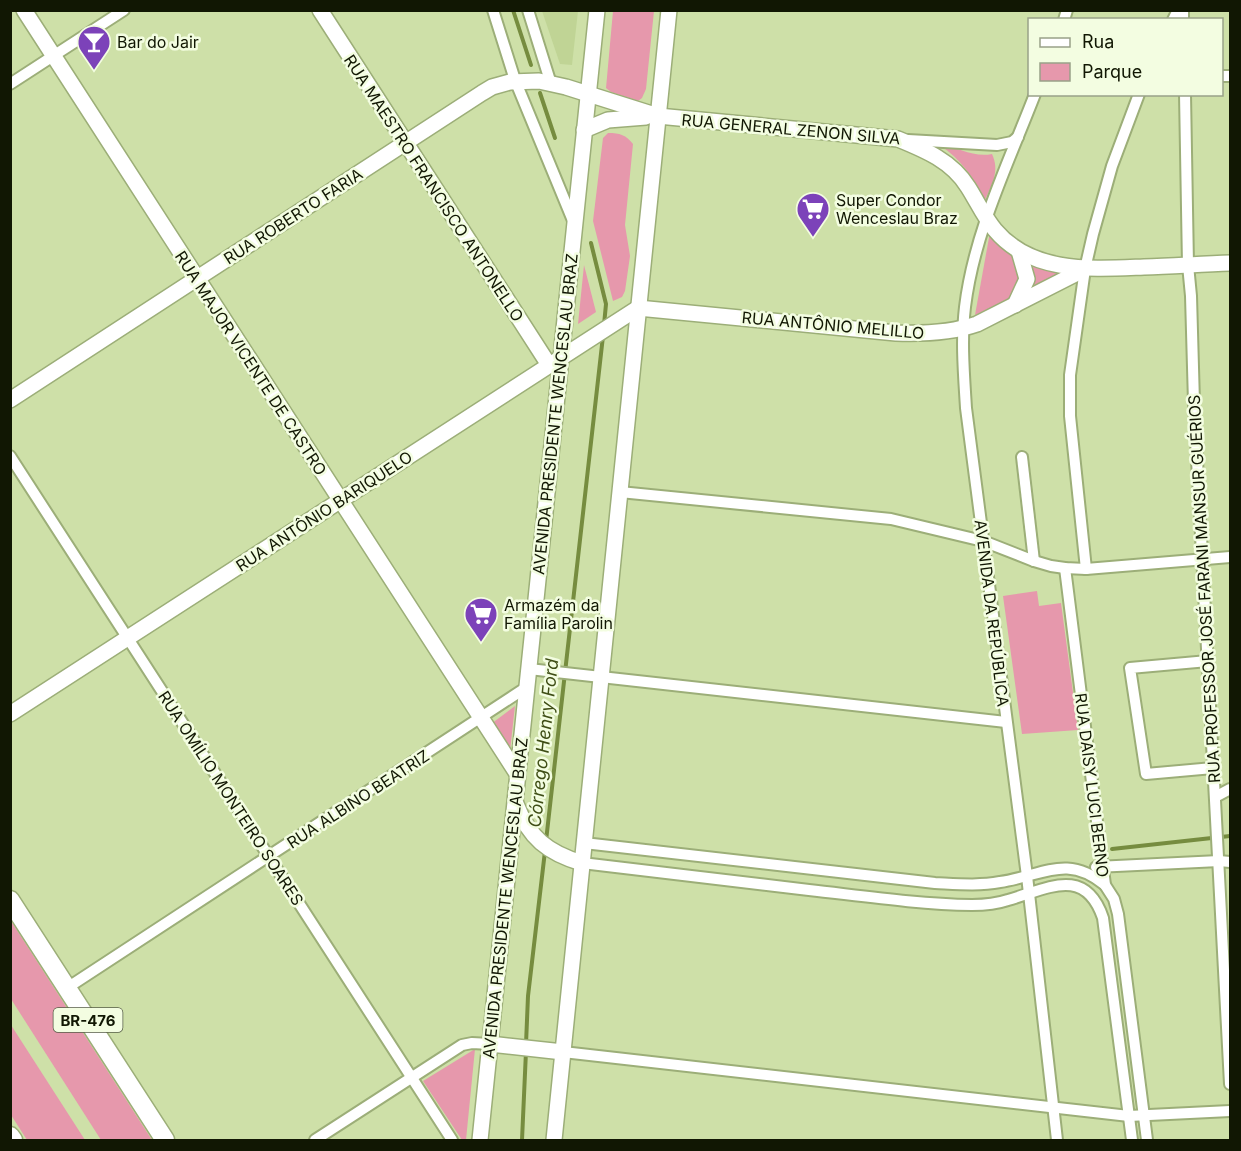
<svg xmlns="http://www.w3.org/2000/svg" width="1241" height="1151" font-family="Inter,sans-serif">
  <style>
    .built { fill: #c0d495 }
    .green { fill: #e698ac }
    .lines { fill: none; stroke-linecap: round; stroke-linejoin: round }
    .stream { stroke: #768c3f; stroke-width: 4 }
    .street-casing { stroke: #9cae78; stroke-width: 14 }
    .secondary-casing { stroke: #9cae78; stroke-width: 18 }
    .highway-casing { stroke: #9cae78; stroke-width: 21 }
    .street { stroke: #fff; stroke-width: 10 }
    .secondary { stroke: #fff; stroke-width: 15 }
    .highway { stroke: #fff; stroke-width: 18 }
    .labels { text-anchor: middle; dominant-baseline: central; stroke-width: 5; stroke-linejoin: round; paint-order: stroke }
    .shield { fill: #f3fde1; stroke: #555c46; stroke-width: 1.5 }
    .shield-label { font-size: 15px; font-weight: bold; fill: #111703 }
    .poi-label { font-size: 16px; fill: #111703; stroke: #f3fde1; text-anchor: start }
    .street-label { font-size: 16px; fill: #111703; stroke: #f3fde1 }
    .water-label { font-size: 18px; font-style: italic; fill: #3f4e16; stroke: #f3fde1 }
  </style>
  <rect width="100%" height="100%" fill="#cee0a8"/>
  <path class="built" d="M542,11H578L572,65L560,64Z"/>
  <g class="green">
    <path d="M613,11H654L646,89L642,98L638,101L611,92L606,88Z"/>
    <path d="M608,133C620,133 626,135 633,144L625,225L630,256L625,291L622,297L613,301L593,221L603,138Z"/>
    <path d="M940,145C958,147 974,158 992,154C1000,171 992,184 985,200C973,176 961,160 940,145Z"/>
    <path d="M990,232L1017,261L1020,281L1010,299L975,315Z"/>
    <path d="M1030,262L1068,273L1033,291V278Z"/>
    <path d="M584,265L596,312L578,324Z"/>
    <path d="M1037,591L1039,606L1061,603L1078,730L1022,734L1003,596Z"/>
    <path d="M515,706L510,751L491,724Z"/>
    <path d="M10,921H11L152,1140H101L11,999Z"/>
    <path d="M10,1025H11L85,1140H27L11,1115Z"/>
    <path d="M475,1049L466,1140H462L423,1081Z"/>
  </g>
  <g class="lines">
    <g class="stream">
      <path d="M513,10L531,65"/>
      <path d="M540,93L555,138"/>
      <path d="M591,243L606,304L604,325"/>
      <path d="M546,841L603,336"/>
      <path d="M1112,849L1230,836"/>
      <path d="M526,1044L528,996L545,851"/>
      <path d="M522,1140L526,1051"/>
    </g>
    <g class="street-casing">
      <g id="street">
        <path d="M493,10L515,80L574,223"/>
        <path d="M528,10L551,84"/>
        <path d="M1183,10V20"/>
        <path d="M1064,20L1067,10"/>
        <path d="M1173,20L1178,10"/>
        <path d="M1222,76H1230"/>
        <path d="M10,84L124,10"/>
        <path d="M1035,94C1008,164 974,233 965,307C961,341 964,375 966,408L1027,876L1057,1140"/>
        <path d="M1185,94L1188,265L1191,296L1194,403L1230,1084"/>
        <path d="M908,140L997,145L1012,142L1018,137"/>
        <path d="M10,456L452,1140"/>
        <path d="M1022,457L1034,561"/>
        <path d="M620,492L891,519L983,541L1034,561L1051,566L1065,568L1086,569L1230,557"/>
        <path d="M1065,568L1105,885L1114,899L1118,914L1147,1140"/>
        <path d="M1086,569L1070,416V375L1085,269L1093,234L1112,166L1139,94"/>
        <path d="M1208,661L1130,668L1146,774L1213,768"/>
        <path d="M529,669L1006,722"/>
        <path d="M1215,797L1230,789"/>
        <path d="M584,843L935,883C957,884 979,886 1000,882C1042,876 1067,853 1105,885"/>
        <path d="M582,863C658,872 733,881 809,890C863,896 917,904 972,905C984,905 996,904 1008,900C1047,889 1085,865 1103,918L1132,1140"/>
        <path d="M1096,867L1219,861L1230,862"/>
        <path d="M67,988L527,687"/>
        <path d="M563,1052L1129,1116L1230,1111"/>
        <path d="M315,1140L462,1045L472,1043L490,1044"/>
      </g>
    </g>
    <g class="secondary-casing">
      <g id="secondary">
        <path d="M24,10L518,775"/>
        <path d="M320,10L549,365"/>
        <path d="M584,130L608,120L646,117"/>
        <path d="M1015,305L1027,279L1019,251"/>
        <path d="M10,400L482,93L492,87L510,82L539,81L566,87L658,116L898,139C925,150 952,161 968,187C977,201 984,217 995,230C1032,274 1092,269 1144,267C1173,266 1202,264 1230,263"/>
        <path d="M10,714L638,308L896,333C924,334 951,333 977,324L1085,269"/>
        <path d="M516,804C529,838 548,853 582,863"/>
        <path d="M490,1044L563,1052"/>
        <path d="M480,1140L597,10"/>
        <path d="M554,1140L669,10"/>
      </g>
    </g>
    <g class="highway-casing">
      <g id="highway">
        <path d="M10,900L165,1140"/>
        <path d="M10,1136L13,1140"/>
      </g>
    </g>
    <use href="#street" class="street"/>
    <use href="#secondary" class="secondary"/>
    <use href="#highway" class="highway"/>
  </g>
  <defs>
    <g id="bar-pin" transform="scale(1.725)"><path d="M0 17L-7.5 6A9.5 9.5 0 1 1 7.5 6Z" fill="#7c42b9" stroke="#f3fde1"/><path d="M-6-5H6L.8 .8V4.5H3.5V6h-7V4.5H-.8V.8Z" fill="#fff"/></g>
    <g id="supermarket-pin" transform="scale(1.725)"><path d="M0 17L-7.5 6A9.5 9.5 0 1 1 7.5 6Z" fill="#7c42b9" stroke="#f3fde1"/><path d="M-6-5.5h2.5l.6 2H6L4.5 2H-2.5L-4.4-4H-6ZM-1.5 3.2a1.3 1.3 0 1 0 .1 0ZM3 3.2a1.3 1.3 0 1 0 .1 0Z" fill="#fff"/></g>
  </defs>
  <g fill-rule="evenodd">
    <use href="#bar-pin" x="94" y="42"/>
    <use href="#supermarket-pin" x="813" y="209"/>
    <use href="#supermarket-pin" x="481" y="614"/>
  </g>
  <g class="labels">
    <rect class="shield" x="53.5" y="1008" width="69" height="24" rx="4.5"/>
    <g class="shield-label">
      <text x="88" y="1020">BR-476</text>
    </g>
    <g class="poi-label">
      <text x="117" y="42">Bar do Jair</text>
      <text x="836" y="200">Super Condor<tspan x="836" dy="18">Wenceslau Braz</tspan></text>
      <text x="504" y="605">Armazém da<tspan x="504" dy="18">Família Parolin</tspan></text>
    </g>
    <g class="street-label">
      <text transform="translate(791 129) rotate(5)">RUA GENERAL ZENON SILVA</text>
      <text transform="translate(434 188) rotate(57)">RUA MAESTRO FRANCISCO ANTONELLO</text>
      <text transform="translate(293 216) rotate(-33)">RUA ROBERTO FARIA</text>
      <text transform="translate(833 325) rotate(5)">RUA ANTÔNIO MELILLO</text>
      <text transform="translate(251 363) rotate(57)">RUA MAJOR VICENTE DE CASTRO</text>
      <text transform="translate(555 414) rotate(-84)">AVENIDA PRESIDENTE WENCESLAU BRAZ</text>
      <text transform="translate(324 511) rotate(-33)">RUA ANTÔNIO BARIQUELO</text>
      <text transform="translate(1204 589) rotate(-93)">RUA PROFESSOR JOSÉ FARANI MANSUR GUÉRIOS</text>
      <text transform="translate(992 613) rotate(83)">AVENIDA DA REPÚBLICA</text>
      <text transform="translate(1092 785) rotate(83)">RUA DAISY LUCI BERNO</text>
      <text transform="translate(231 798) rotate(57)">RUA OMÍLIO MONTEIRO SOARES</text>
      <text transform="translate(358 799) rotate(-33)">RUA ALBINO BEATRIZ</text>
      <text transform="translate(505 898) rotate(-84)">AVENIDA PRESIDENTE WENCESLAU BRAZ</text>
    </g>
    <g class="water-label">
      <text transform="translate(543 743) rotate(-84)">Córrego Henry Ford</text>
    </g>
  </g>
  <rect width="1241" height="1151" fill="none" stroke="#111703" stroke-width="24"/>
  <rect x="1028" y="18" width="195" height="78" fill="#f3fde1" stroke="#99a188" stroke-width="1.5"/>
  <rect x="1040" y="38" width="30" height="9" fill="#ffffff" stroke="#99a188" stroke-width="1.5"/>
  <text x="1082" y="48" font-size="18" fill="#111703">Rua</text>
  <rect x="1040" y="63" width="30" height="18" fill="#e698ac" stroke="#99a188" stroke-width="1.5"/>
  <text x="1082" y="78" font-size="18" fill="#111703">Parque</text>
</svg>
